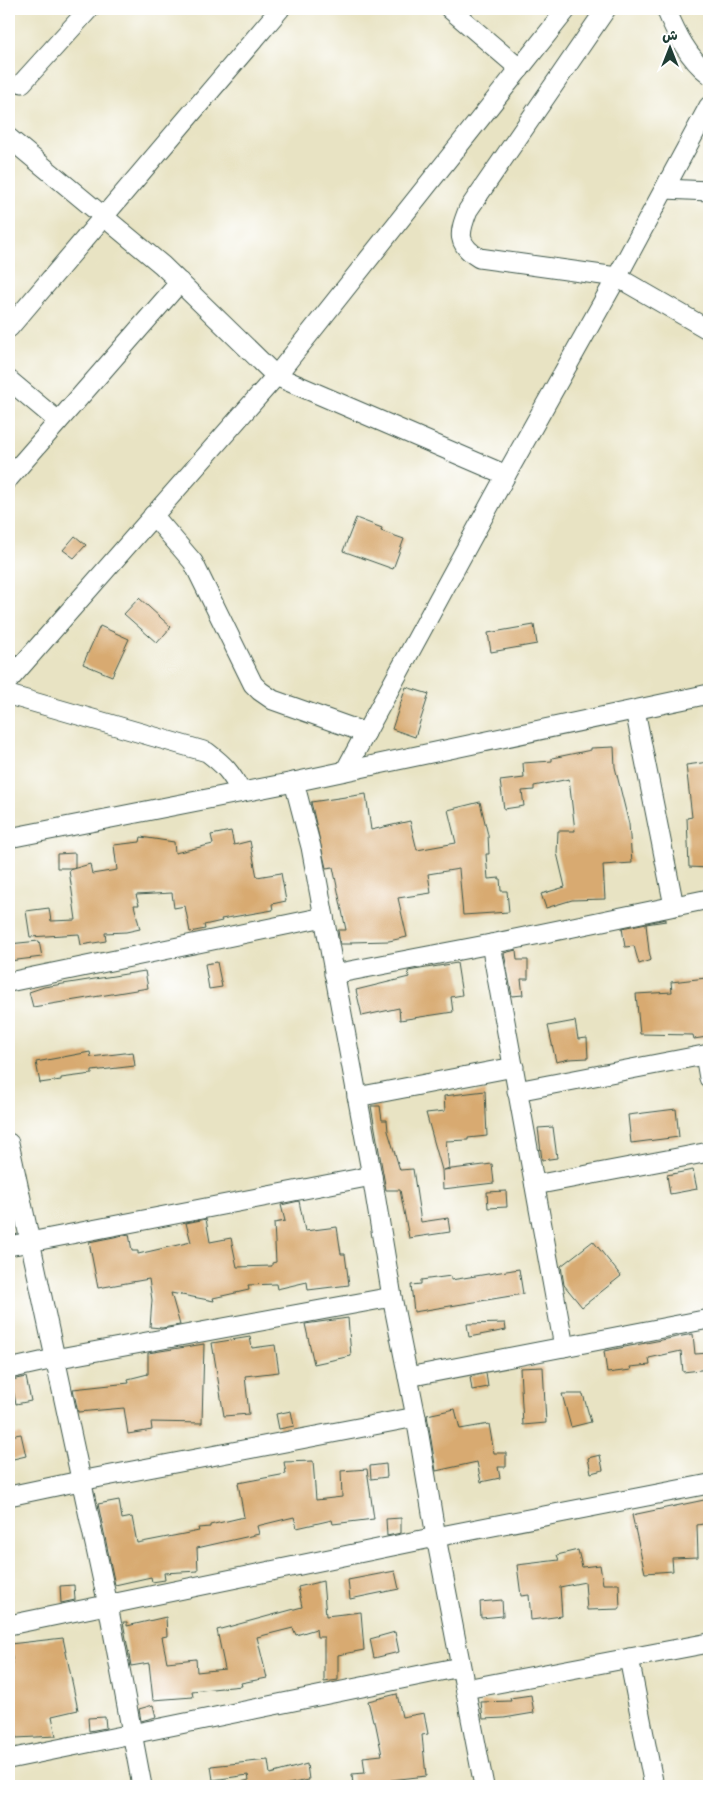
<svg xmlns="http://www.w3.org/2000/svg" width="718" height="1795" font-family="Dekko,'Playpen Sans Arabic',sans-serif">
  <style>
    .building { fill: #d8aa71 }
    .lines { fill: none; stroke-linecap: round; stroke-linejoin: round }
    .minor-casing { stroke: #3d5649; stroke-width: 21 }
    .minor { stroke: #fff; stroke-width: 19 }
  </style>
  <rect width="100%" height="100%" fill="#fff"/>
  <filter id="ink" filterUnits="userSpaceOnUse"><feTurbulence type="fractalNoise" baseFrequency=".02" numOctaves="2"/><feDisplacementMap in="SourceGraphic" scale="10" xChannelSelector="R" yChannelSelector="G"/><feConvolveMatrix kernelMatrix="1 2 1 2 8 2 1 2 1" color-interpolation-filters="sRGB"/></filter>
  <filter id="wash" filterUnits="userSpaceOnUse"><feTurbulence type="fractalNoise" baseFrequency=".0096" numOctaves="4" result="noise"/><feDisplacementMap in="SourceGraphic" scale="20" xChannelSelector="R" yChannelSelector="G"/><feGaussianBlur stdDeviation="1.12" result="paint"/><feColorMatrix in="noise" values="0 0 0 0 0 0 0 0 0 0 0 0 0 0 0 0 0 1.4 0 .05"/><feComposite in="paint" operator="in"/></filter>
  <g filter="url(#wash)">
    <rect width="100%" height="100%" fill="#e8e3c3"/>
    <g id="blocks">
      <g class="building">
        <path d="M356,518L382,528L381,531L404,539L393,569L343,551Z"/>
        <path d="M75,536L86,545L74,558L63,550Z"/>
        <path d="M139,598L171,627L157,643L124,614Z"/>
        <path d="M534,625L537,644L491,652L488,633Z"/>
        <path d="M100,626L129,639L112,676L83,664Z"/>
        <path d="M406,687L429,694L415,737L392,729Z"/>
        <path d="M614,747L615,767L629,824L632,863L603,865L605,899L572,900L546,908L541,894L565,887L557,853L558,831H575L569,779L534,786V790L522,791L524,806L504,809L500,781L524,778L523,763L552,761V758L591,750V748Z"/>
        <path d="M709,762V868L689,867L687,818L692,817L686,765Z"/>
        <path d="M366,794L371,830L410,821L417,850L456,843L448,810L480,802L488,835L489,854H486L488,879L500,878L501,891H507L509,912L463,915L459,869L428,874L431,893L398,898L407,937L389,941L351,942V944H340L338,930H346L333,867L326,868L311,802Z"/>
        <path d="M231,831L234,845L250,841L257,877L281,873L286,901L272,904L273,910L221,919L222,921L204,925L205,929L190,932L185,906L174,908L172,893L136,895L139,905H134L140,929L126,932L105,933L106,941L81,945L79,934L30,937L26,911L49,908L51,921L76,920L69,870L90,864L92,874L117,870L114,845L140,842L141,837L174,842L175,853L213,844L211,835Z"/>
        <path d="M75,853V868H57V854Z"/>
        <path d="M666,919V921L646,924L649,951L651,960L639,964L634,946L625,947L622,928Z"/>
        <path d="M39,941L42,957L9,961V944Z"/>
        <path d="M516,950L517,960H528V979H521L523,995L512,996L504,953Z"/>
        <path d="M217,962L222,987L209,989L205,964Z"/>
        <path d="M457,963L462,995L451,997L453,1012L400,1020L399,1008L362,1016L356,990L409,977L408,971Z"/>
        <path d="M145,971L148,988L33,1007L29,992L44,987Z"/>
        <path d="M706,978L707,985H709V1021L705,1022L707,1037L694,1039L693,1035L640,1034L636,994L672,992L671,982Z"/>
        <path d="M575,1021L578,1039L587,1038L588,1058L569,1059L556,1062L548,1026Z"/>
        <path d="M90,1052L91,1057L133,1052L135,1066L92,1071V1074L61,1078V1080L40,1083L36,1062Z"/>
        <path d="M485,1091L487,1136L468,1138V1140L446,1141L449,1168L444,1170L492,1164L494,1183L443,1189L442,1170L426,1113L445,1111L444,1096Z"/>
        <path d="M371,1106H380L382,1120H387L388,1131L400,1170L413,1169L421,1222L448,1218L450,1232L409,1238L400,1190H386Z"/>
        <path d="M676,1109L679,1137L631,1143L628,1115Z"/>
        <path d="M553,1127L557,1158L542,1160L538,1128Z"/>
        <path d="M693,1170L697,1189L670,1194L667,1175Z"/>
        <path d="M506,1191L507,1207L488,1208L487,1192Z"/>
        <path d="M299,1201L305,1231L337,1227L341,1254H345L349,1285L308,1290L307,1282L277,1289L276,1284L248,1285L249,1290L213,1298L214,1301L171,1293L180,1325L162,1328L150,1327L152,1300L149,1279L98,1288L89,1242L129,1234L132,1251H138V1254L191,1242L186,1223L206,1219L210,1242L231,1238L237,1267L272,1266V1263L276,1262L274,1223L285,1221L281,1205Z"/>
        <path d="M593,1241L621,1276L582,1307L564,1285L561,1266Z"/>
        <path d="M519,1269L523,1294L414,1312L411,1285L421,1284V1280L451,1276V1280Z"/>
        <path d="M348,1318L351,1356L314,1364L305,1324Z"/>
        <path d="M505,1323L506,1330L469,1337L467,1324Z"/>
        <path d="M693,1334L695,1354L709,1353V1369L683,1372L681,1351L649,1358L650,1365L630,1367L631,1370L607,1373L604,1351Z"/>
        <path d="M250,1337L252,1348L275,1345L279,1372L245,1376L249,1414L224,1416L212,1343Z"/>
        <path d="M204,1344L202,1423L151,1422L152,1430L128,1434L124,1408L78,1412L73,1389L129,1383L128,1379L148,1374V1353Z"/>
        <path d="M543,1367L546,1423L523,1425L520,1368Z"/>
        <path d="M486,1373L488,1387L472,1390L470,1377Z"/>
        <path d="M26,1377L31,1401L16,1404L11,1380Z"/>
        <path d="M562,1394H583L591,1422L571,1427Z"/>
        <path d="M455,1409L460,1429L489,1424L494,1453H506V1467H498L500,1478L481,1482L477,1462L436,1471L427,1415Z"/>
        <path d="M291,1411L294,1426L279,1429L276,1414Z"/>
        <path d="M21,1434L26,1456L9,1460V1436Z"/>
        <path d="M600,1455L603,1470L591,1473L588,1458Z"/>
        <path d="M313,1461L316,1500L342,1497L341,1471L367,1469L374,1519L333,1524L332,1520L297,1528L294,1517L257,1526L259,1534L197,1548L198,1571L164,1573L165,1580L152,1582L151,1577L115,1585L98,1504L119,1500L122,1519L132,1517L137,1543L199,1531L198,1528L210,1527V1525L244,1517L238,1483L286,1474L284,1462Z"/>
        <path d="M386,1464L387,1477L371,1479L370,1466Z"/>
        <path d="M709,1499V1523L697,1525L698,1557L672,1558L673,1571L645,1573L632,1515Z"/>
        <path d="M401,1518V1533L387,1536L386,1519Z"/>
        <path d="M578,1550L582,1567L600,1565L603,1584H619L620,1609L587,1610L585,1582L560,1587L562,1616L531,1620L529,1595L521,1596L517,1565L559,1560L557,1555Z"/>
        <path d="M395,1571L399,1589L350,1599L348,1580Z"/>
        <path d="M323,1581L326,1616L361,1612L364,1650L338,1655V1680L324,1682V1637H317L316,1629L296,1635L293,1628L257,1637L267,1678L241,1683L242,1686L192,1691L193,1697L153,1700L149,1663L131,1666L123,1622H127V1626L166,1617L167,1636L162,1637L167,1662L196,1659L197,1672L225,1669L217,1630L302,1607L298,1587Z"/>
        <path d="M74,1585L75,1600L61,1603L60,1586Z"/>
        <path d="M502,1600L503,1616L481,1618L480,1602Z"/>
        <path d="M395,1632L399,1652L374,1658L370,1639Z"/>
        <path d="M63,1638L78,1710L52,1716L56,1736L16,1738V1725H9V1665L13,1664L10,1644Z"/>
        <path d="M397,1694L402,1717L424,1713L428,1734L422,1735L426,1776L391,1780L392,1786H353L352,1774L365,1773L363,1757L382,1755L375,1721H373L368,1701Z"/>
        <path d="M531,1695L534,1713L504,1718L483,1719L481,1702L511,1701L510,1698Z"/>
        <path d="M153,1705L156,1717L141,1721L139,1709Z"/>
        <path d="M105,1717L106,1728L89,1731L88,1718Z"/>
        <path d="M268,1760L270,1774L307,1764L309,1780L278,1786H242L241,1782L249,1780L248,1775L213,1780L211,1766Z"/>
      </g>
    </g>
  </g>
  <g filter="url(#ink)">
    <use href="#blocks" fill-opacity="0" stroke="#3d5649" stroke-width="1"/>
    <g class="lines">
      <g class="minor-casing">
        <g id="minor">
          <path d="M450,9L520,69"/>
          <path d="M606,9L468,210C459,233 456,244 479,258L617,277L709,330"/>
          <path d="M666,9C676,33 688,58 709,74"/>
          <path d="M22,83L89,9"/>
          <path d="M9,138L162,265L276,376L506,475"/>
          <path d="M665,189L709,191"/>
          <path d="M9,328L280,9"/>
          <path d="M9,380L58,421"/>
          <path d="M9,478L180,282"/>
          <path d="M153,515L193,562L253,684L260,691L273,700L366,733"/>
          <path d="M9,680L276,376L567,9"/>
          <path d="M9,695L207,752C224,765 231,772 241,792"/>
          <path d="M635,710L674,906"/>
          <path d="M345,771L506,475L617,277L709,106"/>
          <path d="M294,782L311,847L372,1176L392,1297L416,1417L436,1537L484,1786"/>
          <path d="M9,838L294,782L709,694"/>
          <path d="M491,944L564,1347"/>
          <path d="M334,974L491,944L709,899"/>
          <path d="M9,982L324,917"/>
          <path d="M705,1055L709,1078"/>
          <path d="M517,1091L709,1054"/>
          <path d="M357,1097L514,1067"/>
          <path d="M9,1143L108,1605L142,1786"/>
          <path d="M535,1185L709,1152"/>
          <path d="M9,1246L372,1176"/>
          <path d="M9,1369L54,1359L392,1297"/>
          <path d="M408,1377L709,1319"/>
          <path d="M9,1496L80,1481L416,1417"/>
          <path d="M9,1625L436,1537L709,1484"/>
          <path d="M629,1658L654,1786"/>
          <path d="M466,1689L709,1643"/>
          <path d="M9,1759L460,1667"/>
        </g>
      </g>
      <use href="#minor" class="minor"/>
    </g>
  </g>
  <rect width="718" height="1795" fill="none" stroke="#fff" stroke-width="30"/>
  <g transform="translate(670 48)" stroke="#ffffff" stroke-width="4" paint-order="stroke">
  <path d="M0-4L9 19L0 12L-9 19Z" fill="#1f3d34"/>
  <text y="-8" font-size="14" font-weight="bold" text-anchor="middle" fill="#1f3d34">ش</text>
  </g>
</svg>
